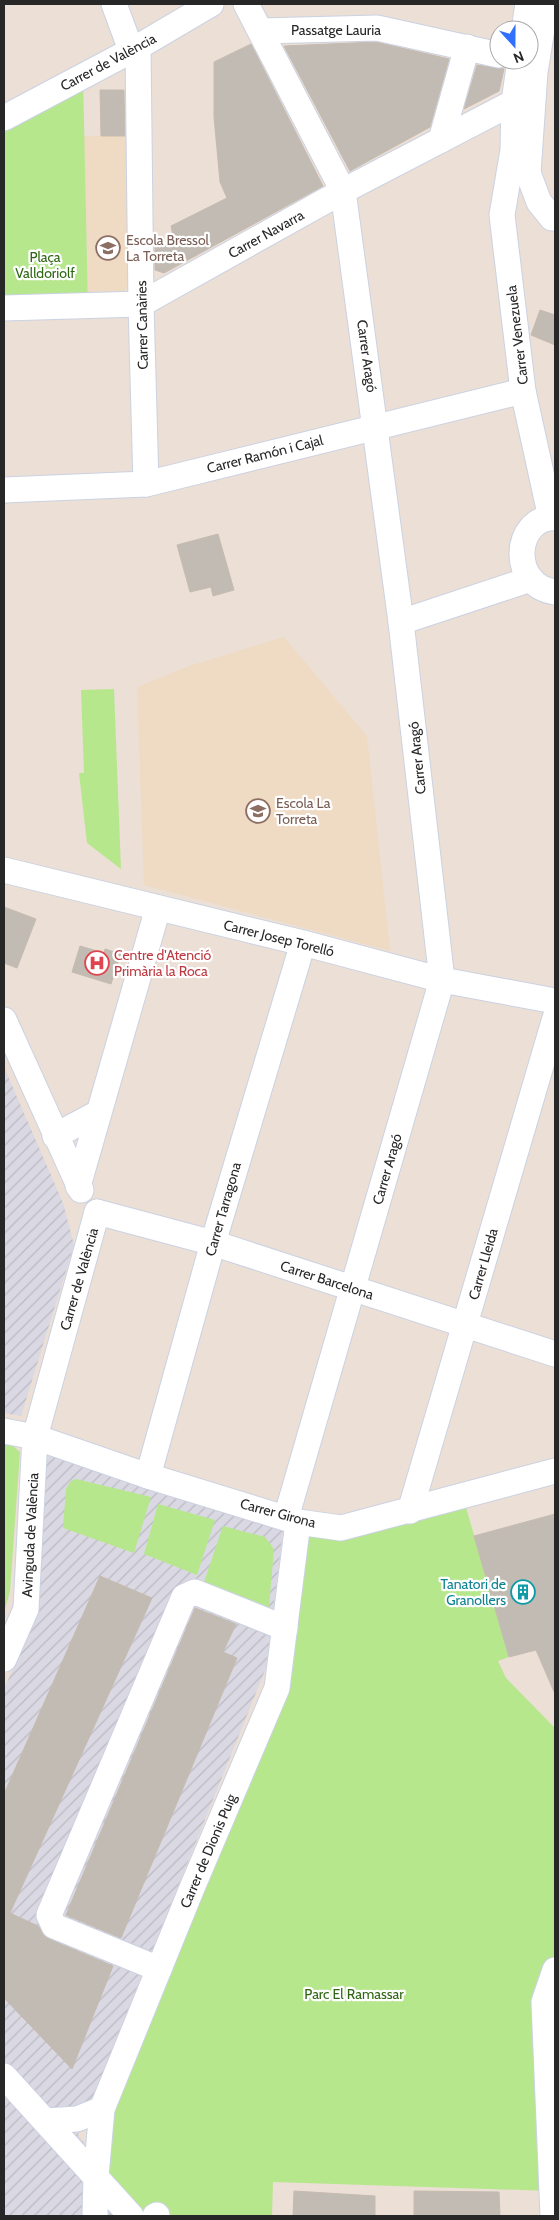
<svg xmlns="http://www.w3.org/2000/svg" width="559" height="2220" font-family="Cabin,sans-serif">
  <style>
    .industrial { fill: url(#industrial-furrows) }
    .education { fill: #efdbc3 }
    .park { fill: #b7e78d }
    .building { fill: #c2bbb3; stroke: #c6bbb0 }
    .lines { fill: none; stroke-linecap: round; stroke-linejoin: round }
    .minor-casing { stroke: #cbd2e2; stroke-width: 27 }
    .minor { stroke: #fff; stroke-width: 25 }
    .labels { text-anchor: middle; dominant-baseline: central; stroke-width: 4.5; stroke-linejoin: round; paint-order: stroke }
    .street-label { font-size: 14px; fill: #272727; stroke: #fff }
    .education-label { font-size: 14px; fill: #785e54; stroke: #fff; text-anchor: start }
    .park-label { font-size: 14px; fill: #2f6713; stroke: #fff }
    .health-label { font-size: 14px; fill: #be3a42; stroke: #fff; text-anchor: start }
    .culture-label { font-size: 14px; fill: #0d838f; stroke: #fff; text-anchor: end }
  </style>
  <defs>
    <pattern id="industrial-furrows" width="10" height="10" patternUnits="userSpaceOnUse" patternTransform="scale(1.25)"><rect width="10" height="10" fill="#dad8e2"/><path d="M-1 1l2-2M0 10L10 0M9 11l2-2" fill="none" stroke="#bbb9c2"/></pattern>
  </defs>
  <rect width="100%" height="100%" fill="#ebdfd6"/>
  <g class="industrial">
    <path d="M4,1067L63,1203L74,1245L21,1416L4,1413Z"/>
    <path d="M43,1452L283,1531L266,1668L78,2135L141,2216H4V1689L34,1622Z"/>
  </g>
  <g class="education">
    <path d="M84,136H128L130,284L123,292L88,293Z"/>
    <path d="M284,637L367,736L390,951L144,885L137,687L189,666Z"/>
  </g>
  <g class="park">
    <path d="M83,76L88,306L4,308V118Z"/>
    <path d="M114,689L121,869L87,843L79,773H84L81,690Z"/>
    <path d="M4,1443L13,1446L20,1452L10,1591L4,1613Z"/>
    <path d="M76,1479L151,1497L134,1553L63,1528L66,1489L71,1481Z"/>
    <path d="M463,1497L509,1657L498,1661L506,1678L555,1728V1970L552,2191L273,2182L272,2216H131L96,2176L102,2109L277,1688L298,1522L341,1528Z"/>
    <path d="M158,1504L215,1520L197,1575L144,1554Z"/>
    <path d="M223,1526L265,1537L274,1549L269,1607L204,1582Z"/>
  </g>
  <g class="building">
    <path d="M376,42L449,59L430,127L350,171L284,46Z"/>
    <path d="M251,44L323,186L164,273L155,270V245H175L171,226L227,198L220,182L214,117V62Z"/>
    <path d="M477,65L504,69L499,91L464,109Z"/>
    <path d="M100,90H124L125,136H101Z"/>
    <path d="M540,310L555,315V345L531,335Z"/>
    <path d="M218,534L234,590L213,596L211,587L190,592L177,545Z"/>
    <path d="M4,907L36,919L17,968L4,963Z"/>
    <path d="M80,946L104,953L105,949L121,954L111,984L72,972Z"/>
    <path d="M555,1514V1694L536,1650L509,1657L474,1536Z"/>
    <path d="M100,1576L152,1598L10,1913L38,1926L49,1939L113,1966L72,2069L4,1998V1794Z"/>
    <path d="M195,1608L236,1624L223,1652L237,1658L121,1938L66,1915Z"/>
    <path d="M294,2191L375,2196V2216H293Z"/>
    <path d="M414,2191L499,2192L500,2216H414Z"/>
  </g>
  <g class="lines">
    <g class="minor-casing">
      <g id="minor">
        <path d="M114,4L131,50"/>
        <path d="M246,4L343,191L401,622L442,980L286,1518"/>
        <path d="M524,30L528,4"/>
        <path d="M261,31L377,28L499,55"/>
        <path d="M138,47L141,304L146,484"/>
        <path d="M520,60L514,102L513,150L502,215L523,391L551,518"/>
        <path d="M4,118L138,47L211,4"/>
        <path d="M441,140L467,47"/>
        <path d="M519,159L528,173L539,202L552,218H555"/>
        <path d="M528,173L535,72L546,4"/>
        <path d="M4,308L141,304L343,191L514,102"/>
        <path d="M4,490L146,484L523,391"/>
        <path d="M555,517C512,519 510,586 555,592"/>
        <path d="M401,622L531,579"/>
        <path d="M4,870L303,943L442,980L555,1001"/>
        <path d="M4,1020L81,1190"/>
        <path d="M55,1136L98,1113"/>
        <path d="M78,1186L158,908"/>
        <path d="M97,1212L213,1243L555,1354"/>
        <path d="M4,1431L35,1437L148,1476L298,1522L341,1528L555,1471"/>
        <path d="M148,1476L213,1243L303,943"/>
        <path d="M410,1511L555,1018"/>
        <path d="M4,1659L26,1609L35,1437L97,1212"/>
        <path d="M159,1969L54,1926L49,1915L184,1597L195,1592L285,1628"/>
        <path d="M4,2076L131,2216"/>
        <path d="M46,2121L77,2119L102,2109"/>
        <path d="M95,2216L96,2176L102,2109L192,1888L277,1688L298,1522"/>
        <path d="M155,2216L157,2215"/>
        <path d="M553,2216L544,2002L555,1970"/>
      </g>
    </g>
    <use href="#minor" class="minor"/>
  </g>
  <defs>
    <g id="school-ring" transform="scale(1.25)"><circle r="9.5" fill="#fff" stroke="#8d6e63" stroke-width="1.5"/><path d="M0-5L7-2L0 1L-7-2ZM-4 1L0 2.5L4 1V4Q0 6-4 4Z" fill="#8d6e63"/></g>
    <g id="hospital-ring" transform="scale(1.25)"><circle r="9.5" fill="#fff" stroke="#e0444e" stroke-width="1.5"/><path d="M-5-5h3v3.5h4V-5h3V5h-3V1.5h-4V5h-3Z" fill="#e0444e"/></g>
    <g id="building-ring" transform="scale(1.25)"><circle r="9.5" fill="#fff" stroke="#0f9aa8" stroke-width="1.5"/><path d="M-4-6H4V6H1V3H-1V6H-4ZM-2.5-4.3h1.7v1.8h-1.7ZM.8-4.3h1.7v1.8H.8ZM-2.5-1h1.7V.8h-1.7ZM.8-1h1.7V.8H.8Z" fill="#0f9aa8"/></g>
  </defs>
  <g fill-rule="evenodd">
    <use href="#school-ring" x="108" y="248"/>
    <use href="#school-ring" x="258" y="811"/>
    <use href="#hospital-ring" x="97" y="963"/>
    <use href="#building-ring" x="523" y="1592"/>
  </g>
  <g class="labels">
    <g class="street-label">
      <text x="336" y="30">Passatge Lauria</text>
      <text transform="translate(108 62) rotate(-28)">Carrer de València</text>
      <text transform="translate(266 234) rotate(-29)">Carrer Navarra</text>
      <text transform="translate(142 325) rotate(-91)">Carrer Canàries</text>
      <text transform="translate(517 335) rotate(-97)">Carrer Venezuela</text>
      <text transform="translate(367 356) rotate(82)">Carrer Aragó</text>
      <text transform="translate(265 454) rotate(-14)">Carrer Ramón i Cajal</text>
      <text transform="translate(417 758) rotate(-96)">Carrer Aragó</text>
      <text transform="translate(279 938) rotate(14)">Carrer Josep Torelló</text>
      <text transform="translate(387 1169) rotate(-74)">Carrer Aragó</text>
      <text transform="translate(223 1209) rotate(-74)">Carrer Tarragona</text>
      <text transform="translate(483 1264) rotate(-74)">Carrer Lleida</text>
      <text transform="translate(79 1279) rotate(-74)">Carrer de València</text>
      <text transform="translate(327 1280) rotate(18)">Carrer Barcelona</text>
      <text transform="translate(278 1513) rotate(15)">Carrer Girona</text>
      <text transform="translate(30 1535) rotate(-87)">Avinguda de València</text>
      <text transform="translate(208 1851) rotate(-67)">Carrer de Dionis Puig</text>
    </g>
    <g class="education-label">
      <text x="126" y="240">Escola Bressol<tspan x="126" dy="16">La Torreta</tspan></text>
      <text x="276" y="803">Escola La<tspan x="276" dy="16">Torreta</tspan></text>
    </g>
    <g class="park-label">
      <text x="45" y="257">Plaça<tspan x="45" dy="16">Valldoriolf</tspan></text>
      <text x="354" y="1994">Parc El Ramassar</text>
    </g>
    <g class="health-label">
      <text x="114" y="955">Centre d'Atenció<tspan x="114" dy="16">Primària la Roca</tspan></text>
    </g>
    <g class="culture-label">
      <text x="506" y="1584">Tanatori de<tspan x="506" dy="16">Granollers</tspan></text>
    </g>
  </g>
  <rect width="559" height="2220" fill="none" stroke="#272727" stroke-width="10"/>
  <g transform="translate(514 45) rotate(159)"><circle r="24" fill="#ffffff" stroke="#a9a9a9"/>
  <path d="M0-4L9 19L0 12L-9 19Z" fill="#2f70ff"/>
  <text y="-8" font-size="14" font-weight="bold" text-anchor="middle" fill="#272727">N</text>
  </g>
</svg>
